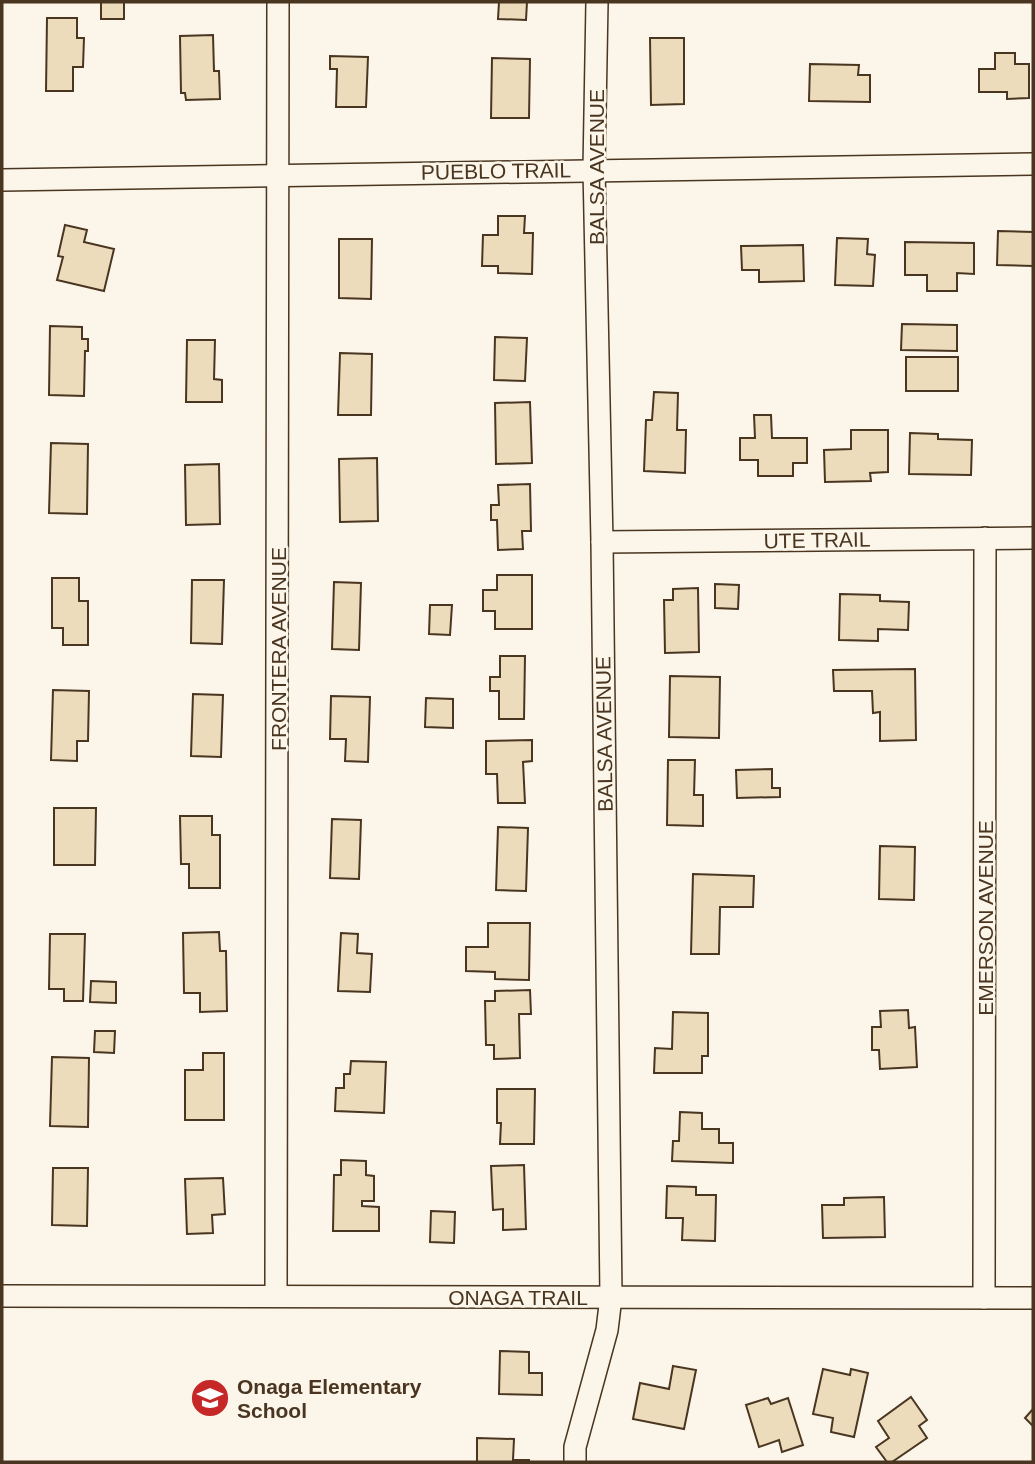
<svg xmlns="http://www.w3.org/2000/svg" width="1035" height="1464" font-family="Helvetica,sans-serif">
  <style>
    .building { fill: #ecdcbc; stroke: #4a3520; stroke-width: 2 }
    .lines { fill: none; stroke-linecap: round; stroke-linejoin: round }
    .minor-casing { stroke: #4a3520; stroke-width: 24 }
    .minor { stroke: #fbf6e9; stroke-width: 21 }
    .labels { text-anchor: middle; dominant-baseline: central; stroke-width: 5; stroke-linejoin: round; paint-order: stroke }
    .street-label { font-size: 21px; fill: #4a3520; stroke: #fbf6e9 }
    .poi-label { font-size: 21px; font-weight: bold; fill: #4a3520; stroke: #fbf6e9; text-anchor: start }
  </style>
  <rect width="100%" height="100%" fill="#fbf6e9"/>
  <g class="building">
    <rect x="101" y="2" width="23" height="17"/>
    <path d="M499,2H527L526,20L498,19Z"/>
    <path d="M47,18H77V38H84L83,67H73V91H46Z"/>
    <path d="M213,35L214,71H219L220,99L186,100L185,93H181L180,36Z"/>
    <path d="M650,38H684V104L651,105Z"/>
    <path d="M995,53H1015V64H1029V98L1007,99V92H979V69H995Z"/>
    <path d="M330,56L368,57L366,107H336L337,69H330Z"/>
    <path d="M492,58L530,59L529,118H491Z"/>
    <path d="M810,64L859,65L858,75H870V102L809,101Z"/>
    <path d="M498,216H525L524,233H533L532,274L498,273V266H482L483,235H498Z"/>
    <path d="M65,225L87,230L84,242L114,249L104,291L57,280L63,257L58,256Z"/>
    <path d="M998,231L1033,232V266L997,265Z"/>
    <path d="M837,238L868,239L867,254L875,255L873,286L835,285Z"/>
    <path d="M339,239H372L371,299L339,298Z"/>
    <path d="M905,242L974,243V274L957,273V291H927V275H905Z"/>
    <path d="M803,245L804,281L759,282V270H742L741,246Z"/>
    <path d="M902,324L957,325V351L901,350Z"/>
    <path d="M50,326L82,327V339H88V351H85L84,396L49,395Z"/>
    <path d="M495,337L527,338L525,381L494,380Z"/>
    <path d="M187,340H215L214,379L222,380V402H186Z"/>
    <path d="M340,353L372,354L371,415H338Z"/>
    <rect x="906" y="357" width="52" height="34"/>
    <path d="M654,392L678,393L677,430H686L685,473L644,471L646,420H652Z"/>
    <path d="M530,402L532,463L496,464L495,403Z"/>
    <path d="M754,415H771L772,438H807V463H793V476H758V460H740V438H755Z"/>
    <path d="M851,430H888V472L870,473L871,481L825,482L824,450L851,449Z"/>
    <path d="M910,433L938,434V439L972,440L971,475L909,474Z"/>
    <path d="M51,443L88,444L87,514L49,513Z"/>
    <path d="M377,458L378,521L340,522L339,459Z"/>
    <path d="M219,464L220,524L186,525L185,465Z"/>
    <path d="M530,484L531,531H522L523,549L498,550L497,520H491V505H499L498,485Z"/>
    <path d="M497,575H532V629H495V611H483V590H497Z"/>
    <path d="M52,578H79V601H88V645H63V628H52Z"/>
    <path d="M192,580H224L222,644L191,643Z"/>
    <path d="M334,582L361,583L359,650L332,649Z"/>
    <path d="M715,584L739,585L738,609L715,608Z"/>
    <path d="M698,588L699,652L665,653L664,600H673V589Z"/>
    <path d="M840,594L880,595V601L909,602L908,630L878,629V641L839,640Z"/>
    <path d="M430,605H452L450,635L429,634Z"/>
    <path d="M500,656H525L524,719H499V691H490V677H500Z"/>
    <path d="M915,669L916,740L880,741V712L873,713L872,691H834L833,670Z"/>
    <path d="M670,676L720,677L719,738L669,737Z"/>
    <path d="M53,690L89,691L88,741H77V761L51,760Z"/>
    <path d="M193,694L223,695L221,757L191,756Z"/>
    <path d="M331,696L370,697L368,762L345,761L346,739H330Z"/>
    <path d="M426,698L453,699V728L425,727Z"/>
    <path d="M532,740V761L523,762L525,803H498L497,774H486V741Z"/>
    <path d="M668,760H695L694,795H703V826L667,825Z"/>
    <path d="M772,769V788H780V797L737,798L736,770Z"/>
    <path d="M54,808H96L95,865H54Z"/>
    <path d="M180,816H212V835H220V888H189V864H181Z"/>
    <path d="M332,819L361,820L359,879L330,878Z"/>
    <path d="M498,827L528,828L526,891L496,890Z"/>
    <path d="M880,846L915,847L914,900L879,899Z"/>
    <path d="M693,874L754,876L753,907H720L719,954H691Z"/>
    <path d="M488,923H530L529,980L495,979V972L466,971V947H488Z"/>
    <path d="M219,932L220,951H226L227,1011L200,1012V993H184L183,933Z"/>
    <path d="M341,933L358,934L357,953L372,954L370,992L338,991Z"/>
    <path d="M50,934H85L83,1001H64V989H49Z"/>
    <path d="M91,981L116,982V1003L90,1002Z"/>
    <path d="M530,990L531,1014H519L520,1058L494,1059V1045H486L485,1001H495V991Z"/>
    <path d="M908,1010L909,1028L915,1027L917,1067L880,1069L879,1050H872V1027H881L880,1011Z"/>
    <path d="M673,1012L708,1013V1056H702V1073H654L655,1048L672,1049Z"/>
    <path d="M95,1031H115L114,1053L94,1052Z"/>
    <path d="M203,1053H224V1120H185V1070H203Z"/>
    <path d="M52,1057L89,1058L88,1127L50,1126Z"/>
    <path d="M351,1061L386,1062L384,1113L335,1111L336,1088H344V1074H350Z"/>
    <path d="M497,1089H535L534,1144H500L501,1123H497Z"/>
    <path d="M680,1112L702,1113V1129H719V1143H733V1163L672,1161L673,1141H679Z"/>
    <path d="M341,1160L366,1161V1175L374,1176V1201H362V1206L379,1207V1231H333L334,1175H341Z"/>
    <path d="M524,1165L526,1229L503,1230V1209L493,1210L491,1166Z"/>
    <path d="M53,1168H88L87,1226L52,1225Z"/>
    <path d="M223,1178L225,1214L212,1215L213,1233L187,1234L185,1179Z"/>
    <path d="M667,1186L696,1187V1195H716L715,1241L682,1240L683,1218H666Z"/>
    <path d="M884,1197L885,1237L823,1238L822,1205H844V1198Z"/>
    <path d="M431,1211L455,1212L454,1243L430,1242Z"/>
    <path d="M500,1351L529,1352V1373H542V1395L499,1394Z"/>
    <path d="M673,1366L696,1370L684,1429L633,1419L640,1383L669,1389Z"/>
    <path d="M823,1369L850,1375L851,1369L868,1373L854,1437L831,1432L833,1418L813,1414Z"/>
    <path d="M911,1397L927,1420L919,1426L927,1438L892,1462H887L876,1447L889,1438L878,1421Z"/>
    <path d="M768,1398L771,1404L788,1398L803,1445L782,1452L779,1440L759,1447L746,1405Z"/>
    <path d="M1033,1409V1426L1025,1418Z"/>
    <path d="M477,1438L514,1439L513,1460H529V1462H477Z"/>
  </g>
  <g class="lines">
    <g class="minor-casing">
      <g id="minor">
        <path d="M2,180L1033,164"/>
        <path d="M602,542L1033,538"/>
        <path d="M2,1296L1033,1298"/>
        <path d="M276,1296L278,2"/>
        <path d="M984,1298L985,538"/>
        <path d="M575,1462V1447L607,1330L611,1297L602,542L594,169L597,2"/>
      </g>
    </g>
    <use href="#minor" class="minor"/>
  </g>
  <defs>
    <g id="school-disc" transform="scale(2.0125)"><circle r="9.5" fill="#c62828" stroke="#fbf6e9"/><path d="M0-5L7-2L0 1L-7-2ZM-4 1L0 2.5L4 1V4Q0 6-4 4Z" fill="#fff"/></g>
  </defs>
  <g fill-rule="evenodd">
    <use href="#school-disc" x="210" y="1398"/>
  </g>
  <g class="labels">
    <g class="street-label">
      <text transform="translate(596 167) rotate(-90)">BALSA AVENUE</text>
      <text transform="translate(496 171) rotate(-1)">PUEBLO TRAIL</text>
      <text transform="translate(817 540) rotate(-1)">UTE TRAIL</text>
      <text transform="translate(278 649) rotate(-90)">FRONTERA AVENUE</text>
      <text transform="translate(604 734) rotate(-91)">BALSA AVENUE</text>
      <text transform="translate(985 918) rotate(-90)">EMERSON AVENUE</text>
      <text x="518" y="1297">ONAGA TRAIL</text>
    </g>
    <g class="poi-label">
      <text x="237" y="1386">Onaga Elementary<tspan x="237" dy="24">School</tspan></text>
    </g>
  </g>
  <rect width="1035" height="1464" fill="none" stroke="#4a3520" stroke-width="7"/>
</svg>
